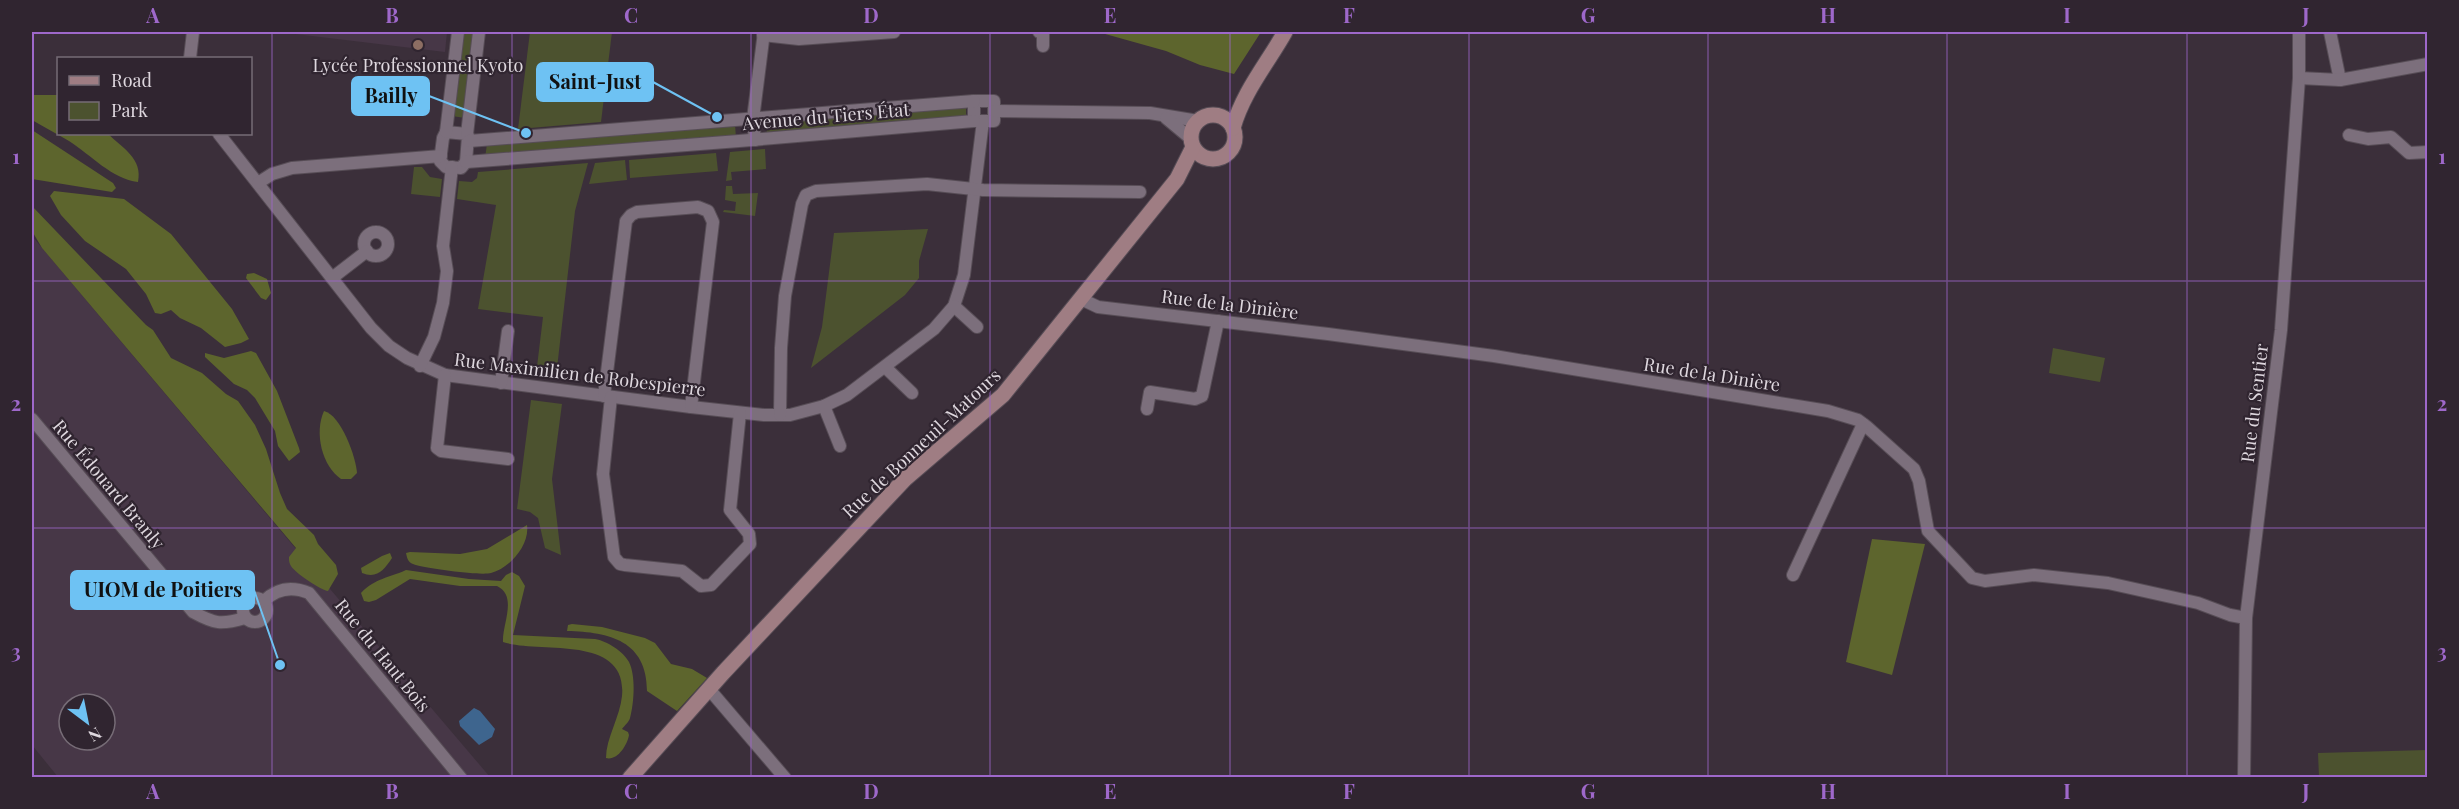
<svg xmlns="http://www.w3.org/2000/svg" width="2459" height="809" font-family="'Playfair Display',serif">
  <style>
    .built { fill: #473747; fill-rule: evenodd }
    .green { fill: #4c522f }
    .forest { fill: #5d652d }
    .water { fill: #3e658e }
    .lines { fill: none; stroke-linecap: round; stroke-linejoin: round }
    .street-casing { stroke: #574d56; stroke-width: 14 }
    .secondary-casing { stroke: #574d56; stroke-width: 17 }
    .street { stroke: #7c6f7c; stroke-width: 12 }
    .secondary { stroke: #9f7d83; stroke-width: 15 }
    .grid { fill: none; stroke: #9e68ca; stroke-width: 1.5; stroke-opacity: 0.55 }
    .education-dot { fill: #8d6e63; stroke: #302530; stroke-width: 2 }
    .labels { text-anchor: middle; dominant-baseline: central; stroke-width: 4.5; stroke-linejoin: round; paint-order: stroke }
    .poi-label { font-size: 18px; fill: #ded7de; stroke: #302530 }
    .street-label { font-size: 18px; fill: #ded7de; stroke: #302530 }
    .leader { fill: none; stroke: #6ec2f3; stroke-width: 2 }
    .callout-dot { fill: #6ec2f3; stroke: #302530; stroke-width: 2 }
    .callout { fill: #6ec2f3; stroke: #6ec2f3; stroke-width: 2 }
    .callout-label { font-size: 20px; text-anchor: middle; font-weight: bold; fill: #111 }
    .neatline { fill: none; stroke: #9e68ca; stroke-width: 2 }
    .grid-label { font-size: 20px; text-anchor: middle; font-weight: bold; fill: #9e68ca }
  </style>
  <rect width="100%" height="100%" fill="#3b2f3a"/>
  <g class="built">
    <path d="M279,32H447L445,52Z"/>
    <path d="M32,236L296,549L490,777H58L32,745ZM69,704H105V740H69Z"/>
  </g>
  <g class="green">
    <path d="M462,32H476L465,118L452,116Z"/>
    <path d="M530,32H612L601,122L518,129Z"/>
    <path d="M966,107V118L767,135L766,122Z"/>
    <path d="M735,124L736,138L485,158L487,144Z"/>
    <path d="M765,149L766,169L731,172L732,180L726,181L730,152Z"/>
    <path d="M716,153L718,171L630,178L629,160Z"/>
    <path d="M625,160L627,180L589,184L595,163Z"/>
    <path d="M588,163L575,211L556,377L536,375L543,317L478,309L496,205L457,199L459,181L472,182L477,178L478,172Z"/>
    <path d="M414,167H422L430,177L442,179L440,197L411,194Z"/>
    <path d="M726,186H732L733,194L758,193L755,216L723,212L724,210L735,211L736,202L725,200Z"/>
    <path d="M928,229L919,261V278L905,295L811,368L822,327L834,233Z"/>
    <path d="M2053,348L2105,358L2100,382L2049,373Z"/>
    <path d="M531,400L562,404L552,479L561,555L545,548L538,518L530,512L517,509Z"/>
    <path d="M2427,750V777H2319L2318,753Z"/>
  </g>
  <g class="forest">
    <path d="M1098,32H1261L1234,74L1200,65L1166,51Z"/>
    <path d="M32,95H58V134H108C123,148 143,159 138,182C112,179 91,155 69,141C57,134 44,127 32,120Z"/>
    <path d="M32,130L113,183L116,188L112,192L32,179Z"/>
    <path d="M54,191L124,199L171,234L232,309L249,339L241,343L225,347L201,328L180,318L171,310L161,314L155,313L146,294L126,269L85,241L61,215L50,196Z"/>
    <path d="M32,206L146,325L153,330L171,358L202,373L226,394L238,401L255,425L266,449L280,493L287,509L314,535L318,544L336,565L338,574L328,591C321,590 295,573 291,566C289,562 289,561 289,557L296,548L42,248L32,231Z"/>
    <path d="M254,273L267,279L271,293L266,300L261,298L246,278L247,274Z"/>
    <path d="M251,351L256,353L277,391L299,448L300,452L289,461L278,446L275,431L255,398L247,390L234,384L205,357V353L224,358Z"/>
    <path d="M324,411C341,415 356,457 357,473L351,479H341C322,466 314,433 324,411Z"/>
    <path d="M527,525C530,545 510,568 491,573C480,576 423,568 413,564C408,562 407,558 406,553L410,552L460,554L487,549Z"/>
    <path d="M1872,539L1925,544L1892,675L1846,662Z"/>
    <path d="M390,553L392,558C384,570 377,579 362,573L361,568L382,556Z"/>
    <path d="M406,570L469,579L501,581L506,575L512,572L519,576L525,586L513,635L595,639C607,641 623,651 629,662C636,676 634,703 630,718C629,722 625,725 622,729L628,732L629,735C627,746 617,761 606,758C606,738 620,717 622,696C628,633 539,654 503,642C502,624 518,596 497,586H460L410,579L376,600L369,602L364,601L361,593C375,578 389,578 406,570Z"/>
    <path d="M572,624L602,627L645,638L655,643L671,664L692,669L707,678L677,711L647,691C647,641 610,632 567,631L568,625Z"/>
  </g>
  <path class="water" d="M474,708L480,711L495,729L492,737L479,745L460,726L459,721Z"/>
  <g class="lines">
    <g class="street-casing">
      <g id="street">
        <path d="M1039,32L1043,33V46"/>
        <path d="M2330,32L2340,80"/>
        <path d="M763,35L799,39L894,32"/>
        <path d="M190,58L193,32"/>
        <path d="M2299,78L2340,80L2428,64"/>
        <rect x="974" y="101" width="20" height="20"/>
        <path d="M994,111L1150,113L1198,121"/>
        <path d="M1166,118L1190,138"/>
        <path d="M446,132L467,134L468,136L466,162L461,168L446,167L440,161L443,138Z"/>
        <path d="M446,132L458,32"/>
        <path d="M219,134L371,328L389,346L407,358L445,375L691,407L764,415H790L824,406L847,395L934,329L954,306L964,275L983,121"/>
        <path d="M467,134L479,32"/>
        <path d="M2349,135L2368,139L2391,137L2409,153L2428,152"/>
        <path d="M755,140L753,119L764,32"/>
        <path d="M469,141L974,101"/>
        <path d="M466,162L739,141L974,121"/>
        <path d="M258,183L272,174L292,168L441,156"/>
        <circle cx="376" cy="244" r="12"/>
        <path d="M332,278L367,251"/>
        <path d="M1081,299L1098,307L1328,334L1494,356L1828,411L1858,420L1866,426L1914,469L1919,481L1928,531L1972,578L1985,581L2034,575L2108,583L2198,603L2230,615L2246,618"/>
        <path d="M954,306L977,327"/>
        <path d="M420,366L434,337L443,303L447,271L443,246L452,167"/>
        <path d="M885,367L912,393"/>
        <path d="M445,375L437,448L441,451L508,459"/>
        <path d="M501,383L508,331"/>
        <path d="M604,396L626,221L631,215L637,212L698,207L708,211L713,222L691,407"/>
        <path d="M611,397L603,474L614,557L620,564L625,565L682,571L701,586L711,585L750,544L749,534L730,510L740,413"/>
        <path d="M824,406L840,446"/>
        <path d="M1147,409L1150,392L1195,399L1202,396L1218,321"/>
        <path d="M780,415L781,348L785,296L802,204L806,195L816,191L927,184L983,190L1140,192"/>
        <path d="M32,419L193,612C215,624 221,625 245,618"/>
        <path d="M1793,575L1863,424"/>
        <circle cx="255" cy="610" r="12"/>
        <path d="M264,601C277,588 292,586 309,593L461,778"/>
        <path d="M709,689L785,778"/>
        <path d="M2244,778L2246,618L2281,330L2299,78V32"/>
      </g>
    </g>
    <g class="secondary-casing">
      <g id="secondary">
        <circle cx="1213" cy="137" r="22"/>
        <path d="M1233,128C1243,92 1267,64 1285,32"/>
        <path d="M630,778L723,673L905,479L1003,395L1177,179L1193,147"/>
      </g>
    </g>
    <use href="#street" class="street"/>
    <use href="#secondary" class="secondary"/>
  </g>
  <path class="grid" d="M272,32V778M512,32V778M751,32V778M990,32V778M1230,32V778M1469,32V778M1708,32V778M1947,32V778M2187,32V778M32,281H2428M32,528H2428"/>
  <circle class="education-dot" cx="418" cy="45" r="6"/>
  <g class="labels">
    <g class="poi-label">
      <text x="418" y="65">Lycée Professionnel Kyoto</text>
    </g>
    <g class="street-label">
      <text transform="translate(826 116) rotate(-5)">Avenue du Tiers État</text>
      <text transform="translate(1230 304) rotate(7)">Rue de la Dinière</text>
      <text transform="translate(580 374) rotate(7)">Rue Maximilien de Robespierre</text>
      <text transform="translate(1712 374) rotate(9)">Rue de la Dinière</text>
      <text transform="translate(2254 403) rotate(-83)">Rue du Sentier</text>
      <text transform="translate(921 443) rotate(-43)">Rue de Bonneuil-Matours</text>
      <text transform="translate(109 484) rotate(50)">Rue Édouard Branly</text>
      <text transform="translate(383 655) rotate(51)">Rue du Haut Bois</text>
    </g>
  </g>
  <path class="leader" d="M717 117L653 82M526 133L429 96M280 665L254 590"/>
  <g class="callout-dot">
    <circle cx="717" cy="117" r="6"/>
    <circle cx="526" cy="133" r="6"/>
    <circle cx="280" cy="665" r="6"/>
  </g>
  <g class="callout">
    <rect x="537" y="63" width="116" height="38" rx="6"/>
    <rect x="352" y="77" width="77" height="38" rx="6"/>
    <rect x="71" y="571" width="183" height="38" rx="6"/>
  </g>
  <g class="callout-label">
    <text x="595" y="89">Saint-Just</text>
    <text x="391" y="103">Bailly</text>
    <text x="163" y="597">UIOM de Poitiers</text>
  </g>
  <rect width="2459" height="809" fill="none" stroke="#302530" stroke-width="66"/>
  <rect x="57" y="57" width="195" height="78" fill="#302530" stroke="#766c76" stroke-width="1.5"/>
  <rect x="69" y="76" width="30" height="9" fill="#9f7d83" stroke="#766c76" stroke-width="1.5"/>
  <text x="111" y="87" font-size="18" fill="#ded7de">Road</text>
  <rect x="69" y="102" width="30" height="18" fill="#4c522f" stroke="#766c76" stroke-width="1.5"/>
  <text x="111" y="117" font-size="18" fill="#ded7de">Park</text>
  <g transform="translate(87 722) rotate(148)"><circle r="28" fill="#302530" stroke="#766c76" stroke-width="1.5"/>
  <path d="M0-4.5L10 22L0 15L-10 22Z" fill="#6ec2f3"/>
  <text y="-9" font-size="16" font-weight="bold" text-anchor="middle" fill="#ded7de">N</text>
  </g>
  <rect x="33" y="33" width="2393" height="743" class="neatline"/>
  <g class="grid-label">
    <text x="153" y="23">A</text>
    <text x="392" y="23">B</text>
    <text x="631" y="23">C</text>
    <text x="871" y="23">D</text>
    <text x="1110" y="23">E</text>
    <text x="1349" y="23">F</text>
    <text x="1588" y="23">G</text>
    <text x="1828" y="23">H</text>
    <text x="2067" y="23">I</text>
    <text x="2306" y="23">J</text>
    <text x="16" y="164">1</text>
    <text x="2442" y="164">1</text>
    <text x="16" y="411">2</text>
    <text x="2442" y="411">2</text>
    <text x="16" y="659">3</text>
    <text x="2442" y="659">3</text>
    <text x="153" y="799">A</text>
    <text x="392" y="799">B</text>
    <text x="631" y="799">C</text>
    <text x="871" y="799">D</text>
    <text x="1110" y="799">E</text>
    <text x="1349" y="799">F</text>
    <text x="1588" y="799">G</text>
    <text x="1828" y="799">H</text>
    <text x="2067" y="799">I</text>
    <text x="2306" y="799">J</text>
  </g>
</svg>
